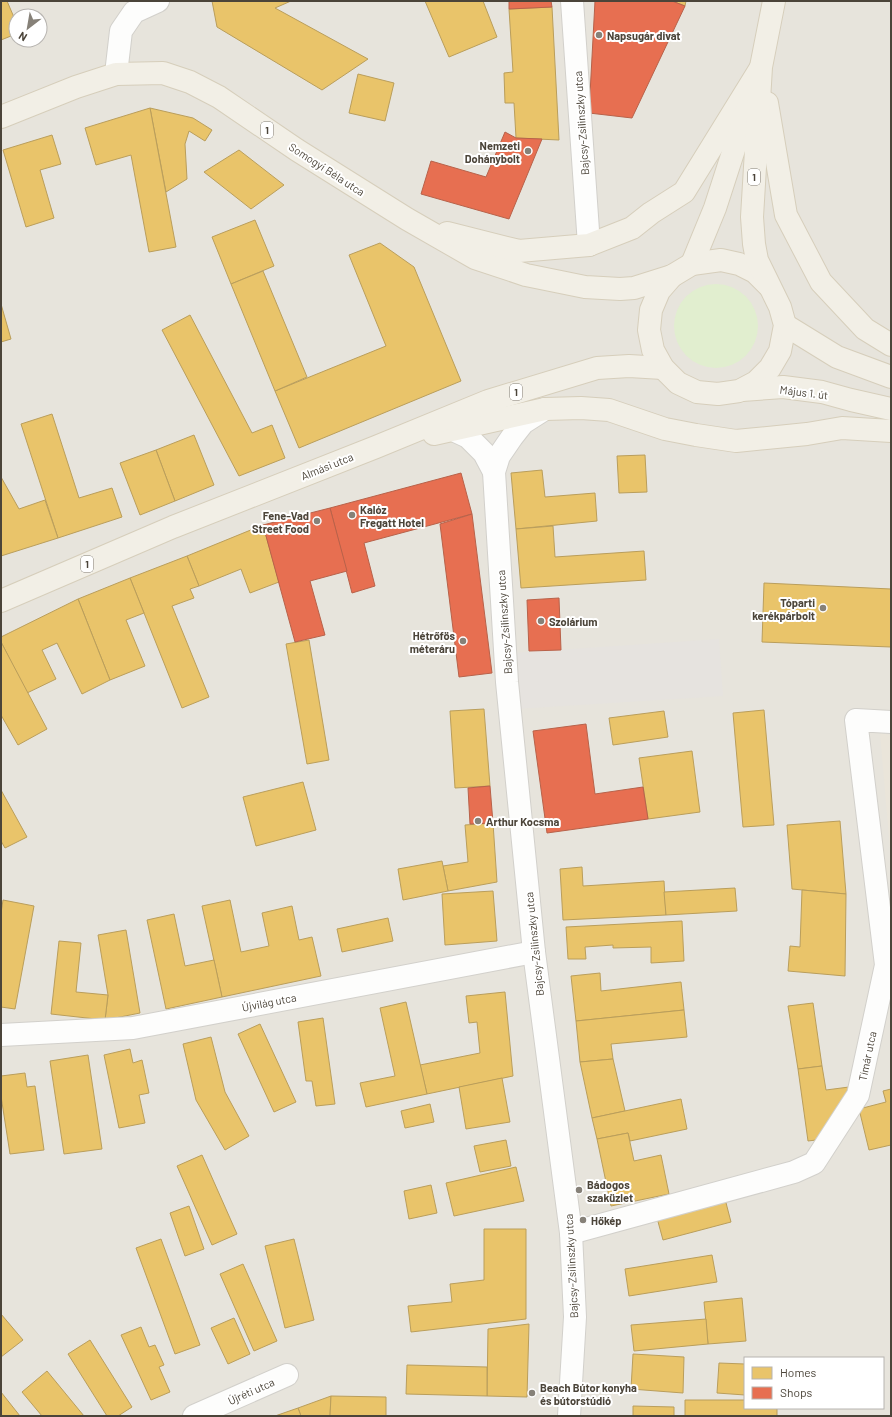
<svg xmlns="http://www.w3.org/2000/svg" width="892" height="1417" font-family="Barlow,sans-serif">
  <style>
    .residential { fill: #e7e4dc; fill-rule: evenodd }
    .education { fill: #eae5da }
    .green { fill: #e1eecf }
    .parking { fill: #e6e3df }
    .homes { fill: #e9c46a; stroke: #ba9e5b }
    .shops { fill: #e76f51; stroke: #b8624a }
    .lines { fill: none; stroke-linecap: round; stroke-linejoin: round }
    .minor-casing { stroke: #d2d0cb; stroke-width: 24 }
    .major-casing { stroke: #d6cebb; stroke-width: 24 }
    .minor { stroke: #fdfdfc; stroke-width: 22 }
    .major { stroke: #f2efe6; stroke-width: 22 }
    .poi-dot { fill: #868178; stroke: #fff; stroke-width: 1.5 }
    .labels { text-anchor: middle; dominant-baseline: central; stroke-width: 4; stroke-linejoin: round; paint-order: stroke }
    .shield { fill: #fff; stroke: #817c74; stroke-width: 1 }
    .shield-label { font-size: 10px; font-weight: bold; fill: #4b4439 }
    .poi-label { font-size: 11px; font-weight: bold; fill: #4b4439; stroke: #fff; text-anchor: start }
    .street-label { font-size: 11px; fill: #4b4439; stroke: #fff }
  </style>
  <rect width="100%" height="100%" fill="#f4f2ee"/>
  <path class="residential" d="M1,1H891V1416H1ZM16,16H40V40H16ZM745,1358H883V1408H745Z"/>
  <path class="education" d="M880,733L891,735V861Z"/>
  <circle class="green" cx="716" cy="326" r="42"/>
  <path class="parking" d="M719,639L723,696L516,709L512,653Z"/>
  <g class="homes">
    <path d="M1,1H7L16,22V34L1,40Z"/>
    <path d="M212,1H291L275,8L368,59L322,90L217,27Z"/>
    <path d="M425,1H483L497,37L449,57Z"/>
    <path d="M672,1H686L685,6Z"/>
    <path d="M552,7L559,140L516,138L514,103H505L504,73L513,72L509,9Z"/>
    <path d="M358,74L394,83L385,121L349,113Z"/>
    <path d="M150,108L193,118L212,130L205,141L189,131L185,144L187,179L166,192Z"/>
    <path d="M150,108L176,247L149,252L131,155L96,165L85,128Z"/>
    <path d="M52,135L61,164L40,170L54,218L26,227L3,150Z"/>
    <path d="M239,150L284,185L251,209L204,172Z"/>
    <path d="M255,220L274,266L231,284L212,237Z"/>
    <path d="M380,243L414,267L461,381L299,448L275,391L386,346L349,255Z"/>
    <path d="M263,271L307,377L275,391L231,284Z"/>
    <path d="M1,304L11,339L1,342Z"/>
    <path d="M190,315L252,433L272,425L285,458L239,476L162,330Z"/>
    <path d="M52,414L79,498L112,488L122,517L58,538L21,424Z"/>
    <path d="M194,435L214,485L175,501L156,450Z"/>
    <path d="M156,450L175,501L140,515L120,463Z"/>
    <path d="M645,455L647,492L619,493L617,456Z"/>
    <path d="M542,470L545,497L595,493L597,521L516,529L511,473Z"/>
    <path d="M1,477L19,509L45,500L58,538L1,556Z"/>
    <path d="M263,525L279,582L250,593L241,569L199,586L187,556Z"/>
    <path d="M553,526L555,557L644,551L646,580L521,588L516,529Z"/>
    <path d="M187,556L199,586L190,589L194,598L172,606L209,697L182,708L130,578Z"/>
    <path d="M130,578L144,613L126,620L145,666L110,680L78,599Z"/>
    <path d="M764,583L891,589V647L762,642Z"/>
    <path d="M78,599L110,680L82,694L57,643L42,650L56,679L27,693L1,642V637Z"/>
    <path d="M309,640L329,760L307,764L286,644Z"/>
    <path d="M1,642L47,729L18,745L1,715Z"/>
    <path d="M484,709L490,786L455,788L450,711Z"/>
    <path d="M764,710L774,825L743,827L733,713Z"/>
    <path d="M664,711L668,737L613,745L609,718Z"/>
    <path d="M692,751L700,812L648,819L639,758Z"/>
    <path d="M303,782L316,830L256,846L243,797Z"/>
    <path d="M1,790L27,837L5,848L1,841Z"/>
    <path d="M840,821L846,894L792,889L787,825Z"/>
    <path d="M493,823L497,882L448,891L443,866L468,862L465,825Z"/>
    <path d="M442,861L448,891L403,900L398,869Z"/>
    <path d="M582,867L583,886L664,881L666,915L563,920L560,869Z"/>
    <path d="M735,888L737,911L666,915L664,892Z"/>
    <path d="M802,890L846,894L845,976L788,971L790,946L800,947Z"/>
    <path d="M493,891L497,941L445,945L442,894Z"/>
    <path d="M3,900L34,906L15,1009L1,1007V913Z"/>
    <path d="M230,900L241,952L269,946L262,913L292,906L299,940L312,937L321,976L222,997L202,906Z"/>
    <path d="M174,914L185,966L214,960L222,997L166,1009L147,920Z"/>
    <path d="M388,918L393,941L342,952L337,929Z"/>
    <path d="M682,921L684,961L651,963V947L613,948V945L585,947L586,959H568L566,927Z"/>
    <path d="M126,930L140,1013L105,1020L108,995L98,935Z"/>
    <path d="M59,941L81,943L76,992L108,995L105,1020L51,1014Z"/>
    <path d="M600,973L601,991L681,982L684,1010L576,1021L571,976Z"/>
    <path d="M505,992L513,1076L427,1094L420,1065L480,1053L477,1022L469,1023L466,996Z"/>
    <path d="M406,1002L427,1094L366,1107L360,1083L395,1076L380,1008Z"/>
    <path d="M813,1003L822,1066L798,1069L788,1006Z"/>
    <path d="M684,1010L687,1037L611,1044L613,1059L580,1062L576,1021Z"/>
    <path d="M323,1018L335,1104L316,1106L312,1081H306L298,1022Z"/>
    <path d="M260,1024L296,1102L274,1112L238,1034Z"/>
    <path d="M211,1037L225,1092L249,1136L225,1150L196,1100L183,1044Z"/>
    <path d="M130,1049L133,1063L142,1060L149,1093L139,1095L145,1123L119,1128L104,1055Z"/>
    <path d="M88,1055L102,1149L64,1154L50,1061Z"/>
    <path d="M613,1059L625,1111L592,1118L580,1062Z"/>
    <path d="M822,1066L826,1090L849,1087L824,1139L808,1141L798,1069Z"/>
    <path d="M25,1073L27,1087L35,1086L44,1150L10,1154L1,1096V1076Z"/>
    <path d="M502,1078L510,1122L466,1129L459,1087Z"/>
    <path d="M891,1089V1145L869,1150L859,1109L886,1102L883,1091Z"/>
    <path d="M681,1099L687,1129L630,1141L628,1133L597,1139L592,1118Z"/>
    <path d="M430,1104L434,1122L405,1128L401,1111Z"/>
    <path d="M628,1133L634,1161L661,1155L669,1194L611,1206L597,1139Z"/>
    <path d="M506,1140L511,1166L480,1172L474,1146Z"/>
    <path d="M202,1155L237,1234L212,1245L177,1166Z"/>
    <path d="M516,1167L524,1201L454,1216L446,1183Z"/>
    <path d="M431,1185L437,1213L409,1219L404,1191Z"/>
    <path d="M725,1199L731,1222L663,1240L657,1218Z"/>
    <path d="M189,1206L204,1249L185,1256L170,1213Z"/>
    <path d="M484,1229H526V1319L411,1332L408,1306L452,1302L450,1284L484,1280Z"/>
    <path d="M161,1239L200,1345L175,1354L136,1248Z"/>
    <path d="M294,1239L314,1320L285,1328L265,1246Z"/>
    <path d="M712,1255L717,1282L629,1296L625,1269Z"/>
    <path d="M243,1264L277,1341L254,1351L220,1274Z"/>
    <path d="M742,1298L746,1341L708,1344L704,1302Z"/>
    <path d="M1,1314L23,1340L1,1357Z"/>
    <path d="M234,1318L250,1354L228,1364L211,1328Z"/>
    <path d="M706,1319L708,1344L634,1351L631,1325Z"/>
    <path d="M529,1324L527,1397L487,1396L488,1329Z"/>
    <path d="M141,1327L149,1347L155,1345L164,1365L159,1367L170,1392L151,1400L121,1335Z"/>
    <path d="M90,1340L132,1407L118,1416H107L68,1354Z"/>
    <path d="M633,1354L684,1357L683,1393L631,1389Z"/>
    <path d="M719,1363L745,1364V1395L717,1393Z"/>
    <path d="M407,1365L487,1367V1396L406,1394Z"/>
    <path d="M47,1371L84,1416H42L22,1392Z"/>
    <path d="M1,1392L20,1416H1Z"/>
    <path d="M331,1396L330,1416H301L298,1408Z"/>
    <path d="M331,1396L386,1397V1416H330Z"/>
    <path d="M685,1400H745V1408H777V1416H685Z"/>
    <path d="M633,1406L674,1407V1416H633Z"/>
    <path d="M298,1408L301,1416H275Z"/>
  </g>
  <g class="shops">
    <path d="M509,1H551L552,7L509,9Z"/>
    <path d="M595,1H672L685,6L632,118L589,113Z"/>
    <path d="M505,132L516,138L542,139L509,219L421,194L431,161L486,177Z"/>
    <path d="M461,473L472,514L364,543L375,586L352,593L330,508Z"/>
    <path d="M330,508L347,571L310,581L325,635L295,642L263,525Z"/>
    <path d="M472,514L492,673L459,677L440,524Z"/>
    <path d="M559,598L561,650L529,651L527,600Z"/>
    <path d="M586,724L595,794L643,787L648,819L547,833L533,731Z"/>
    <path d="M490,786L493,823L470,824L468,788Z"/>
  </g>
  <g class="lines">
    <g class="minor-casing">
      <g id="minor">
        <path d="M572,1L589,245"/>
        <path d="M116,74L121,31L134,12L158,1"/>
        <path d="M545,409L523,423L512,437L499,456L494,472L507,682L534,952L571,1233L575,1317L569,1416"/>
        <path d="M453,430L468,437L484,453L494,472"/>
        <path d="M1,1035L133,1028L534,952"/>
        <path d="M571,1233L794,1172L814,1163L858,1095L886,965L856,720L891,722"/>
        <path d="M194,1416L287,1375"/>
      </g>
    </g>
    <g class="major-casing">
      <g id="major">
        <path d="M767,103L786,215L821,282L865,329L891,345"/>
        <path d="M1,117L76,87L116,74L163,73L190,82L219,97L297,150L407,219L475,258L526,275L585,287L620,289L634,288L672,276L692,264L721,260L739,264L755,272L768,285"/>
        <path d="M447,233L519,251L589,245L632,228L651,213L684,192L760,69"/>
        <path d="M692,264L715,208L750,100"/>
        <path d="M672,276L659,291L651,310L649,330L653,350L663,368L678,383L697,392L718,394L739,391L756,382L770,368L780,351L785,325L780,307L757,260L754,244L752,217L761,67L774,1"/>
        <path d="M785,325L837,357L891,377"/>
        <path d="M742,390L783,387L822,392L851,400L891,409"/>
        <path d="M434,434L545,409L581,408L609,410L665,429L696,435L736,441L807,434L842,428L891,431"/>
        <path d="M1,601L173,527L376,447L488,401L597,368L629,366L663,368"/>
      </g>
    </g>
    <use href="#minor" class="minor"/>
    <use href="#major" class="major"/>
  </g>
  <g class="poi-dot">
    <circle cx="599" cy="35" r="4"/>
    <circle cx="528" cy="151" r="4"/>
    <circle cx="352" cy="515" r="4"/>
    <circle cx="317" cy="521" r="4"/>
    <circle cx="823" cy="608" r="4"/>
    <circle cx="541" cy="621" r="4"/>
    <circle cx="463" cy="641" r="4"/>
    <circle cx="478" cy="821" r="4"/>
    <circle cx="579" cy="1190" r="4"/>
    <circle cx="583" cy="1220" r="4"/>
    <circle cx="532" cy="1393" r="4"/>
  </g>
  <g class="labels">
    <g class="shield">
      <rect x="261" y="122" width="12" height="16" rx="3"/>
      <rect x="748" y="169" width="12" height="16" rx="3"/>
      <rect x="510" y="384" width="12" height="16" rx="3"/>
      <rect x="81" y="556" width="12" height="16" rx="3"/>
    </g>
    <g class="shield-label">
      <text x="267" y="130">1</text>
      <text x="754" y="177">1</text>
      <text x="516" y="392">1</text>
      <text x="87" y="564">1</text>
    </g>
    <g class="poi-label">
      <text x="607" y="35">Napsugár divat</text>
      <text x="520" y="145" text-anchor="end">Nemzeti<tspan x="520" dy="13">Dohánybolt</tspan></text>
      <text x="360" y="509">Kalóz<tspan x="360" dy="13">Fregatt Hotel</tspan></text>
      <text x="309" y="515" text-anchor="end">Fene-Vad<tspan x="309" dy="13">Street Food</tspan></text>
      <text x="815" y="602" text-anchor="end">Tóparti<tspan x="815" dy="13">kerékpárbolt</tspan></text>
      <text x="549" y="621">Szolárium</text>
      <text x="455" y="635" text-anchor="end">Hétrőfös<tspan x="455" dy="13">méteráru</tspan></text>
      <text x="486" y="821">Arthur Kocsma</text>
      <text x="587" y="1184">Bádogos<tspan x="587" dy="13">szaküzlet</tspan></text>
      <text x="591" y="1220">Hőkép</text>
      <text x="540" y="1387">Beach Bútor konyha<tspan x="540" dy="13">és bútorstúdió</tspan></text>
    </g>
    <g class="street-label">
      <text transform="translate(581 123) rotate(-94)">Bajcsy-Zsilinszky utca</text>
      <text transform="translate(327 169) rotate(33)">Somogyi Béla utca</text>
      <text transform="translate(804 392) rotate(7)">Május 1. út</text>
      <text transform="translate(327 466) rotate(-22)">Almási utca</text>
      <text transform="translate(504 622) rotate(-94)">Bajcsy-Zsilinszky utca</text>
      <text transform="translate(534 944) rotate(-96)">Bajcsy-Zsilinszky utca</text>
      <text transform="translate(269 1002) rotate(-11)">Újvilág utca</text>
      <text transform="translate(867 1056) rotate(-78)">Tímár utca</text>
      <text transform="translate(571 1266) rotate(-93)">Bajcsy-Zsilinszky utca</text>
      <text transform="translate(251 1391) rotate(-24)">Újréti utca</text>
    </g>
  </g>
  <rect width="892" height="1417" fill="none" stroke="#4b4439" stroke-width="4"/>
  <rect x="744" y="1357" width="140" height="52" fill="#ffffff" stroke="#b7b4b0"/>
  <rect x="752" y="1367" width="20" height="12" fill="#e9c46a" stroke="#b7b4b0"/>
  <text x="780" y="1377" font-size="12" fill="#4b4439">Homes</text>
  <rect x="752" y="1387" width="20" height="12" fill="#e76f51" stroke="#b7b4b0"/>
  <text x="780" y="1397" font-size="12" fill="#4b4439">Shops</text>
  <g transform="translate(28 28) rotate(211)"><circle r="19" fill="#ffffff" stroke="#b7b4b0"/>
  <path d="M0-3L7 15L0 10L-7 15Z" fill="#868178"/>
  <text y="-6" font-size="11" font-weight="bold" text-anchor="middle" fill="#4b4439">N</text>
  </g>
</svg>
